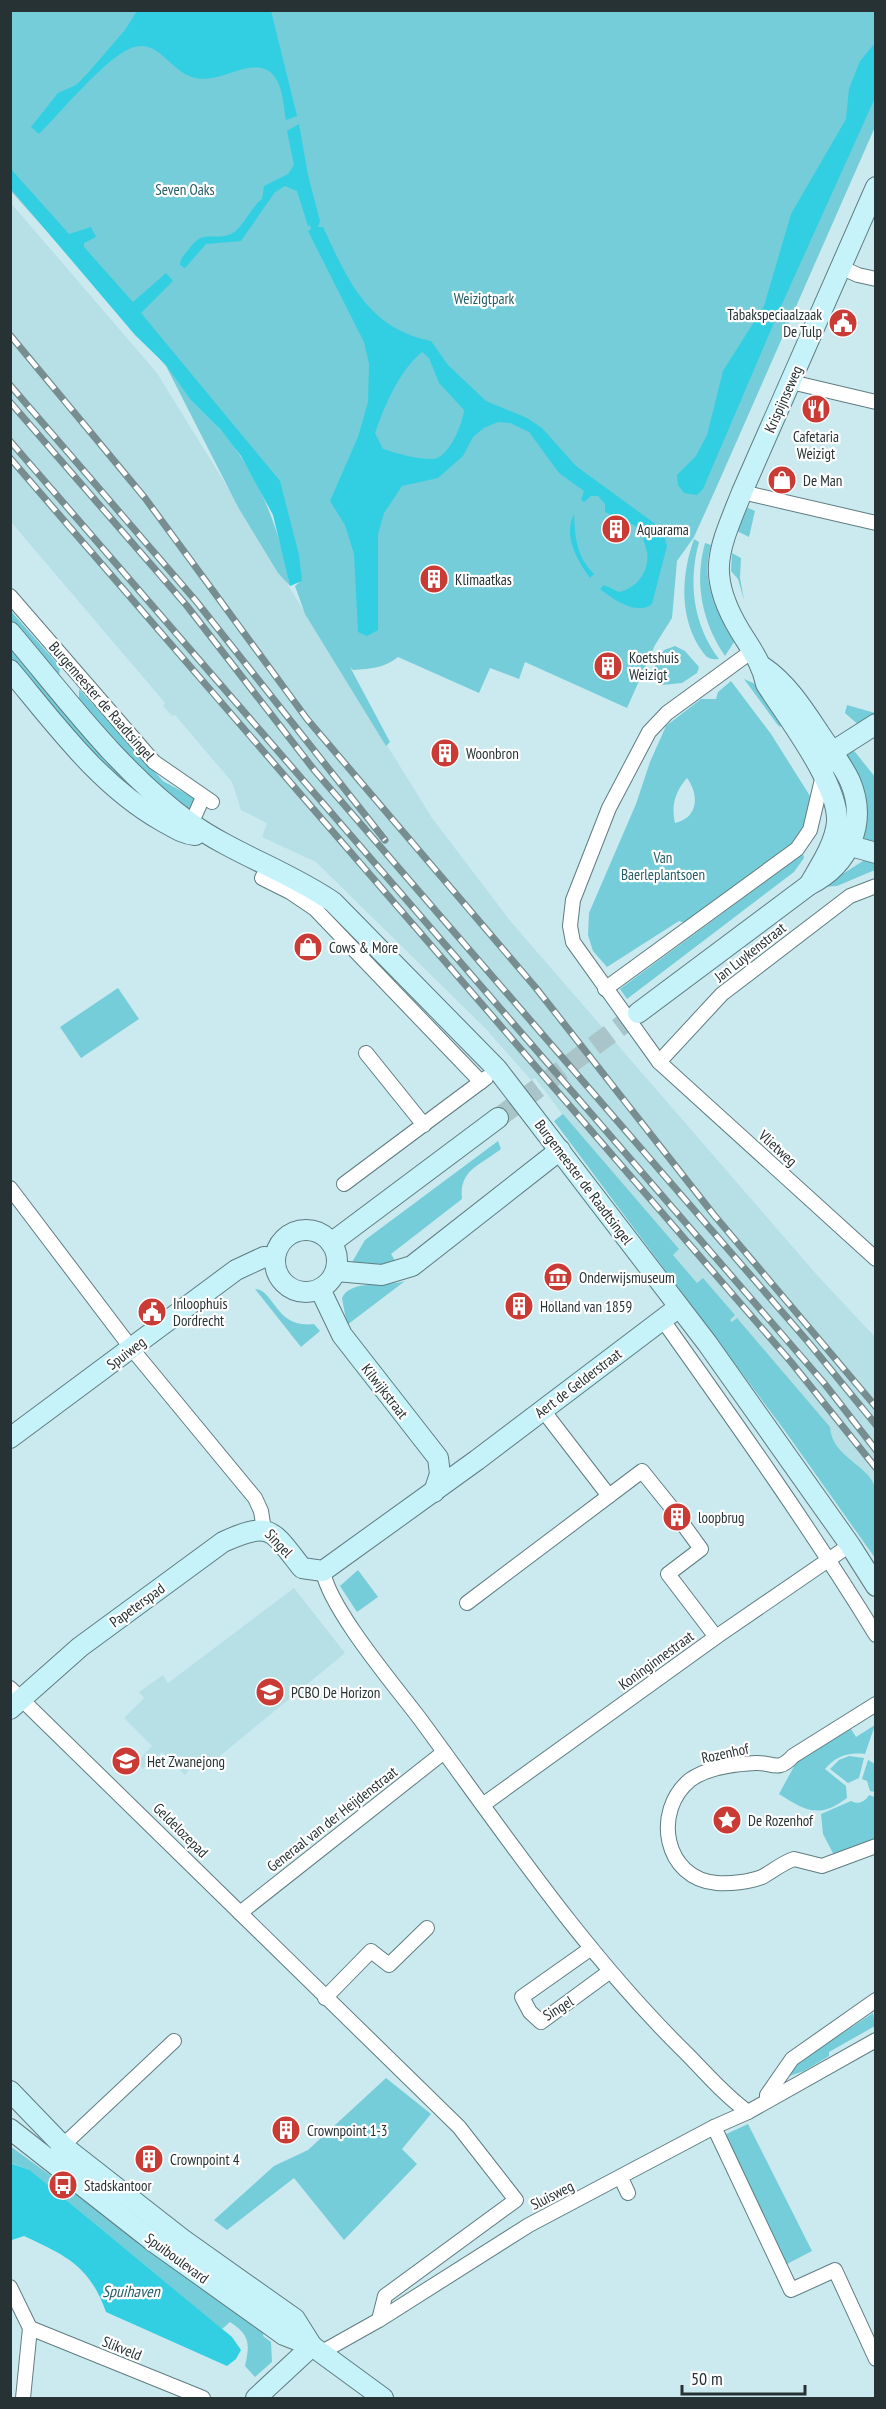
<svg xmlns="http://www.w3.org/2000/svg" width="886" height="2409" font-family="'PT Sans Narrow',sans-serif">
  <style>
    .built { fill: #b7e0e6 }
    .green { fill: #75cdd9; fill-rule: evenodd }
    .water { fill: #32cfe2; fill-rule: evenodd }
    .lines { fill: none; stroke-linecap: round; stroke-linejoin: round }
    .secondary-tunnel { stroke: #a9c5ca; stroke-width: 20; stroke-dasharray: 20 10; stroke-linecap: butt }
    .street-casing { stroke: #607d81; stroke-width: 16 }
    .secondary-casing { stroke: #607d81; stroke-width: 22 }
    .street { stroke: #fff; stroke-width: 14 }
    .secondary { stroke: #c5f3f9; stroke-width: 20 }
    .rail-casing { stroke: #778d90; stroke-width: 7 }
    .rail { stroke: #fff; stroke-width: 4.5; stroke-dasharray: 14; stroke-linecap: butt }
    .labels { text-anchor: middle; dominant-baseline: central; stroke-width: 4.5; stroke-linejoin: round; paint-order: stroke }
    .park-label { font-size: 15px; fill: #245f67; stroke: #fff }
    .poi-label { font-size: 15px; fill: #263234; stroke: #fff; text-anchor: start }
    .street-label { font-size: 15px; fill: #263234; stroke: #fff }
    .water-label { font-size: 16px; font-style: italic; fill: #235f67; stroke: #fff }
  </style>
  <rect width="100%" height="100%" fill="#caeaef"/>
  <g class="built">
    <path d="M10,202L157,373L432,818L512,923L817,1275L875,1337V1493L672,1254L560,1116L562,1114L535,1078L531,1080L486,1029L316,862L262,837L267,823L241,810L232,782L175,715L172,716L163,706L165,703L149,684L11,522Z"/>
    <path d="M294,1588L345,1653L209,1765L199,1757L185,1775L162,1752L143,1769L137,1762L152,1746L124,1718L144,1698L139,1692L163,1675L168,1683Z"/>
  </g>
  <g class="green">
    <path d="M10,11H875V127L717,486L694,537L677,561L672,618L655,645L627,708L525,662L519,679L490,668L479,693L398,657C384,668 371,669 353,670L350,667L390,742L386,746L305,614L295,586L301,581L276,512L231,437L174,376C188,395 204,411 219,428C259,474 279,527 290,586L278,573L238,507L166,366L11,191Z"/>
    <path d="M746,507L755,511L749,537L737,531Z"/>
    <path d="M694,539L699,542C688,582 693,625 719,659C707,661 704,654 698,645C679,612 682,573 694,539Z"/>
    <path d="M705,543L711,545C700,582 717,610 734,642L725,656C702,622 694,583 705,543Z"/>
    <path d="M732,553L741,558L740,578L744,600L738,579L731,571Z"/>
    <path d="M10,610L60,667L58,683L11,628Z"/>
    <path d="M10,641L180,826L95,761L11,663Z"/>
    <path d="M675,646L685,651L699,667L697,673L682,683L662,685L654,679L655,665L664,650Z"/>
    <path d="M744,679L760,686L784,723L780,727L777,724Z"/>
    <path d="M731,681L771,734L810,796L804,829L794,843L685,923L679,921L607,967L593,951L588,935L589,913L636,804L650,762L666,726L701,699H716L718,692ZM687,778C699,794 699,818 675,823C671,805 675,792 687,778Z"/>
    <path d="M79,689L163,781L194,798L188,816L79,708Z"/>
    <path d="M847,705L875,713V719L861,727L845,713Z"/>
    <path d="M851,747L875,777V845L862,843L841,756Z"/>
    <path d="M803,854L804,858L794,872L627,999L620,989Z"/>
    <path d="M875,858V870L837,886L822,887L863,861Z"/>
    <path d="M118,988L139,1019L81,1058L60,1027Z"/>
    <path d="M563,1114L679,1249L673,1255L697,1283L703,1278L735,1315L730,1320L732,1322L737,1318L830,1427C832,1458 870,1465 875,1488C879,1504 875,1540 875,1558L785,1431L554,1121Z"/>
    <path d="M498,1141L501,1149C479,1166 459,1170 462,1199L391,1254L397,1264L390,1269L351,1264L365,1240Z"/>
    <path d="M405,1281L347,1325L342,1298C350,1279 387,1287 405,1281Z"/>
    <path d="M255,1289C275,1290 275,1329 314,1324L320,1331L301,1347Z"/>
    <path d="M358,1570L378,1597L357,1612L340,1586Z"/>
    <path d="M875,1725L865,1754C848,1752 836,1756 825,1769L846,1786L847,1798C819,1819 806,1811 779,1794L797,1761L851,1729L856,1737Z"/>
    <path d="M849,1756L864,1758L859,1778L848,1783L830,1769L839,1760Z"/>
    <path d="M868,1760L875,1764V1792L870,1791L867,1781L862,1779Z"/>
    <path d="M869,1795L875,1797V1839L834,1855L823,1834L821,1814L851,1801C858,1805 865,1802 869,1795Z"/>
    <path d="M873,2013L875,2026L829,2052V2056L804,2071L784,2078L802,2060Z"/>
    <path d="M386,2078L431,2114L402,2149L417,2164L344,2240L294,2178L227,2230L214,2220L274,2166L308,2150Z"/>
    <path d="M748,2124L812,2251L787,2264L722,2136Z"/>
    <path d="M10,2146L264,2330L263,2336L271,2342L272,2362L255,2377L245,2366C250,2344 250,2335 230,2322L222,2329L30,2170L11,2163Z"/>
  </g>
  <g class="water">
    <path d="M137,11H271L297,116L286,120C283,104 283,79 267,70C246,59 218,86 192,77C169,70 157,36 129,49C104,60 61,112 39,134L31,127L58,93L76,85L87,74L125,30Z"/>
    <path d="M875,43V98L782,304L703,489L697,495L684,493L678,485L677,475L696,456L707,435L723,371L764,306L791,214L846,119L849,89L860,61Z"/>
    <path d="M299,124L308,175L320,221L318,227H323C348,280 367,328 431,341L448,365L486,401L527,418L542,428L576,466L654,523L664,535L667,546L652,604C636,616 613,599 600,589L604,585L619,592C637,588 650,571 647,552C645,543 641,537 644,530L605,512V504L598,496H591L584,502L581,500L584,491L559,473L529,432L510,423L498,422L484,428L473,437L463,456L438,478L402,486L384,513L378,534V630L367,636L358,632L354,554L345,525L330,501L358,437L368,402L369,364L364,342L308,231L311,229L310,225L308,226L297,191L285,186L275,192L241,241L206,244L185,268L180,265C180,258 185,254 189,249C204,228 212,242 231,234C244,227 250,208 262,199L264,186L288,174L294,165L287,131ZM422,352L429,358L439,383L464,410C463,423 449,458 433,459C416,459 399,454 383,449L375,433C385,405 399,371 422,352Z"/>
    <path d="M10,168L69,234L91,227L96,237L84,243V247L133,302L166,273L173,281L141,313L280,481L299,555L302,581L290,586L273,515L241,456L220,429L191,400L165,364L135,335L11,189Z"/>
    <path d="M574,514C575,536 576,556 594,574L590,578C577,560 563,536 574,514Z"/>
    <path d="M10,2163L30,2170L232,2337L241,2350L236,2359L227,2366L106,2312C90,2266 65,2255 24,2236L12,2240Z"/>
  </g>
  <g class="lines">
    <path class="secondary-tunnel" d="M498,1118L638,1013"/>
    <g class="street-casing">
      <g id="street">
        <path d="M840,267L858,275L876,279"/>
        <path d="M791,382L876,402"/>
        <path d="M742,492L876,523"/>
        <path d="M10,596L154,762L212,802"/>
        <path d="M752,651L667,713L649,732L609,808L573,900L570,926L573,942L659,1062L876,1259"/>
        <path d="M188,831L203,797"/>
        <path d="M269,866L262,878L290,892L315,909L481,1082"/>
        <path d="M605,989L797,849L810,830L823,775"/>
        <path d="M366,1053L424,1125"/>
        <path d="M659,1062L722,994L850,896L876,886"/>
        <path d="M344,1184L486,1078"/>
        <path d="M10,1188L132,1349L255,1498L261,1511L264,1530"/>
        <path d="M662,1319C736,1423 809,1526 876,1635"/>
        <path d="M542,1409L609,1496"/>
        <path d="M680,1520L701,1549L668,1574L716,1637"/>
        <path d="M323,1571C329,1608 395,1686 420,1719C504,1833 585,1954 686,2053C706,2073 725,2096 748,2112"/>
        <path d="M467,1603L642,1471L675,1512"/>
        <path d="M10,1688L459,2127L516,2200L385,2296L379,2320"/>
        <path d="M876,1704L793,1756C778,1773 772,1762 756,1763C734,1764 708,1767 690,1780C652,1811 664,1879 717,1883C730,1884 749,1882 762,1877C773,1871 782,1863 794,1859L822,1866L876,1846"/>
        <path d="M484,1804L716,1637L850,1545"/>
        <path d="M240,1913L444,1752"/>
        <path d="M590,1949L522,1997L530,2012L541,2022L609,1972"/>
        <path d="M325,1998L371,1951L389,1965L427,1928"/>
        <path d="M767,2101V2095L792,2059L876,2000"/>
        <path d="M714,2127L791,2290L835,2270L876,2359"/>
        <path d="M58,2150L174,2041"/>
        <path d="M621,2178L628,2193"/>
        <path d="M10,2287L30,2328L23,2398"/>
        <path d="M30,2328L203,2398"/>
        <path d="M322,2352L379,2320L529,2225L714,2127L748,2112L876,2040"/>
      </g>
    </g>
    <g class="secondary-casing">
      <g id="secondary">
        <path d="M10,632C66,698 119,771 189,822C234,854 288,871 333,902L497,1069L707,1343L850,1545L876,1586"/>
        <path d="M10,670C56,725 99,785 162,821C173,827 183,834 195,835"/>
        <path d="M827,764L832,752L876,724"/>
        <path d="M851,846L876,853"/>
        <path d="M809,885C820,866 835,844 837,822C839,784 787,717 766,684C762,663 751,649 740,631C705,573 719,550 742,492L876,187"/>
        <path d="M638,1013L809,885C849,865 868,823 850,781C842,764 830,749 820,734C804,710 787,683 763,667"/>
        <circle cx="306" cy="1261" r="31"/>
        <path d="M331,1243L498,1118"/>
        <path d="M336,1271L382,1275L412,1266L560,1150"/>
        <path d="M320,1289L342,1335L438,1458L440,1474L434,1492"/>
        <path d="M10,1438L236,1270L264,1257L275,1258"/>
        <path d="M10,1709L80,1647L223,1542C271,1520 272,1530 302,1568L323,1571L477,1460L679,1307"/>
        <path d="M10,2091L63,2146L182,2239L295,2319L312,2346"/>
        <path d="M10,2129L154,2242L284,2335L312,2346L383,2398"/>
        <path d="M256,2398L312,2346"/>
      </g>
    </g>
    <use href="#street" class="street"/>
    <use href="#secondary" class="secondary"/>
    <g class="rail-casing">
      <g id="rail">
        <path d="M10,335L145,498L307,719L536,988L714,1215L876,1407"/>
        <path d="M10,385L196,601L385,840"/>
        <path d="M10,402L187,606L315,771L809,1343L876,1425"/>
        <path d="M10,441L824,1383L876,1450"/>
        <path d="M10,458L791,1362L876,1468"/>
      </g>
    </g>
    <use href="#rail" class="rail"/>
  </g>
  <defs>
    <g id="civic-disc" transform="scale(1.5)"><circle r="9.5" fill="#c93b34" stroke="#fff"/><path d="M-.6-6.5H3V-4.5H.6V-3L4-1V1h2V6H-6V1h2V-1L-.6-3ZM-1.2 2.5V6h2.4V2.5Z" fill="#fff"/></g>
    <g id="restaurant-disc" transform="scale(1.5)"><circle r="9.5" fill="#c93b34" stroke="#fff"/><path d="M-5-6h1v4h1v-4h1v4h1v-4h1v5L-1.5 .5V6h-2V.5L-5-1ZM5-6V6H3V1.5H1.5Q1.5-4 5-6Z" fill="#fff"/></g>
    <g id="shop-disc" transform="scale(1.5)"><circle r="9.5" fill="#c93b34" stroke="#fff"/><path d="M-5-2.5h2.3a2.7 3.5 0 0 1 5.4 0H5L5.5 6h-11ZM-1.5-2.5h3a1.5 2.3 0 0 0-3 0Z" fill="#fff"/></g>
    <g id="building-disc" transform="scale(1.5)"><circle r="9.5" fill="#c93b34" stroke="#fff"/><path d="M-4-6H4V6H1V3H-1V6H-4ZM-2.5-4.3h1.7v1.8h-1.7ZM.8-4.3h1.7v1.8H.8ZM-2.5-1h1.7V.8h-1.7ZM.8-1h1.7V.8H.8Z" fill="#fff"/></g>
    <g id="museum-disc" transform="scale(1.5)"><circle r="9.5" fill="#c93b34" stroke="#fff"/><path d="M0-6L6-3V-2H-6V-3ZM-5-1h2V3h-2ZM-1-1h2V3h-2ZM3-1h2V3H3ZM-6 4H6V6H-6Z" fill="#fff"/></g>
    <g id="school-disc" transform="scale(1.5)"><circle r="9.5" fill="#c93b34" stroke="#fff"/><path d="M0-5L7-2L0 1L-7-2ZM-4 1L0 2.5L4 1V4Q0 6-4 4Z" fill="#fff"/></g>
    <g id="sight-disc" transform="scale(1.5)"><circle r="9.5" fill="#c93b34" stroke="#fff"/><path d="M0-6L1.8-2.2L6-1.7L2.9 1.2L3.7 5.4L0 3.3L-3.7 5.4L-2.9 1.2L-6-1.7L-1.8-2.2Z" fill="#fff"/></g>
    <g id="bus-disc" transform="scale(1.5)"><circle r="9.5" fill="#c93b34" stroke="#fff"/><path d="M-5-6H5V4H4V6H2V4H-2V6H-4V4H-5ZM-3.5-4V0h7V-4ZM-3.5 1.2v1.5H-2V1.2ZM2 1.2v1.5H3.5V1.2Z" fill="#fff"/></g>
  </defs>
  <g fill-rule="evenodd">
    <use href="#civic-disc" x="843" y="323"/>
    <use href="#restaurant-disc" x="816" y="409"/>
    <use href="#shop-disc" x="782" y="480"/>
    <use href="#building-disc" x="616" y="529"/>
    <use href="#building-disc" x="434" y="579"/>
    <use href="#building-disc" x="608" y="666"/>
    <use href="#building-disc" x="445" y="753"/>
    <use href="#shop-disc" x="308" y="947"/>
    <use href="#museum-disc" x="558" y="1277"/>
    <use href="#building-disc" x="519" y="1306"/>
    <use href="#civic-disc" x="152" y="1312"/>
    <use href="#building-disc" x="677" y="1517"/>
    <use href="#school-disc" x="270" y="1692"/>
    <use href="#school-disc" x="126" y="1761"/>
    <use href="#sight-disc" x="727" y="1820"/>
    <use href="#building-disc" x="286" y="2130"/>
    <use href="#building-disc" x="149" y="2159"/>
    <use href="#bus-disc" x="63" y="2185"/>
  </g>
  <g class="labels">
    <g class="park-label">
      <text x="185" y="189">Seven Oaks</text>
      <text x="484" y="298">Weizigtpark</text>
      <text x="663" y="857">Van<tspan x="663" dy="17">Baerleplantsoen</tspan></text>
    </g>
    <g class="poi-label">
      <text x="822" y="314" text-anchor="end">Tabakspeciaalzaak<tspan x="822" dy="17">De Tulp</tspan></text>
      <text x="816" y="436" text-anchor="middle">Cafetaria<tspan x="816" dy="17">Weizigt</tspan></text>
      <text x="803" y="480">De Man</text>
      <text x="637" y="529">Aquarama</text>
      <text x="455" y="579">Klimaatkas</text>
      <text x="629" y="657">Koetshuis<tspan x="629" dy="17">Weizigt</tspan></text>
      <text x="466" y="753">Woonbron</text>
      <text x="329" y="947">Cows &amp; More</text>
      <text x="579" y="1277">Onderwijsmuseum</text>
      <text x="173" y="1303">Inloophuis<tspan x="173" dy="17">Dordrecht</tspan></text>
      <text x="540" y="1306">Holland van 1859</text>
      <text x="698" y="1517">loopbrug</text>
      <text x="291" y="1692">PCBO De Horizon</text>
      <text x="147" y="1761">Het Zwanejong</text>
      <text x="748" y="1820">De Rozenhof</text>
      <text x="307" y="2130">Crownpoint 1-3</text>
      <text x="170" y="2159">Crownpoint 4</text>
      <text x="84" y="2185">Stadskantoor</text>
    </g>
    <g class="street-label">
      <text transform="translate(783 399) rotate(-66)">Krispijnseweg</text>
      <text transform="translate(102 701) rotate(49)">Burgemeester de Raadtsingel</text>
      <text transform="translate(750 952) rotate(-38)">Jan Luykenstraat</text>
      <text transform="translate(778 1148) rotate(42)">Vlietweg</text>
      <text transform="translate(584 1182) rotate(53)">Burgemeester de Raadtsingel</text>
      <text transform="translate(126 1353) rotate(-37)">Spuiweg</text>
      <text transform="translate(578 1383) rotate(-37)">Aert de Gelderstraat</text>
      <text transform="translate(385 1391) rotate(52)">Kilwijkstraat</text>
      <text transform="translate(279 1543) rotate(47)">Singel</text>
      <text transform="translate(137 1605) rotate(-36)">Papeterspad</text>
      <text transform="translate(656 1660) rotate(-36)">Koninginnestraat</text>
      <text transform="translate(725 1753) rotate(-12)">Rozenhof</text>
      <text transform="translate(332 1819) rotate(-38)">Generaal van der Heijdenstraat</text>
      <text transform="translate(181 1830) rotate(45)">Geldelozepad</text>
      <text transform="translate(558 2008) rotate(-32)">Singel</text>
      <text transform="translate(552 2195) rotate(-27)">Sluisweg</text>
      <text transform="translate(177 2258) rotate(36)">Spuiboulevard</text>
      <text transform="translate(122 2348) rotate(22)">Slikveld</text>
    </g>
    <g class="water-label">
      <text x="131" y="2291">Spuihaven</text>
    </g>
  </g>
  <rect width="886" height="2409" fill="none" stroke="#263234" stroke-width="24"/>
  <path d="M682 2385v9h123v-9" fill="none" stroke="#263234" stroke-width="3"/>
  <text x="691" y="2385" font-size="18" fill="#263234" stroke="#ffffff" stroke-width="4.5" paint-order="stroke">50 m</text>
</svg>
